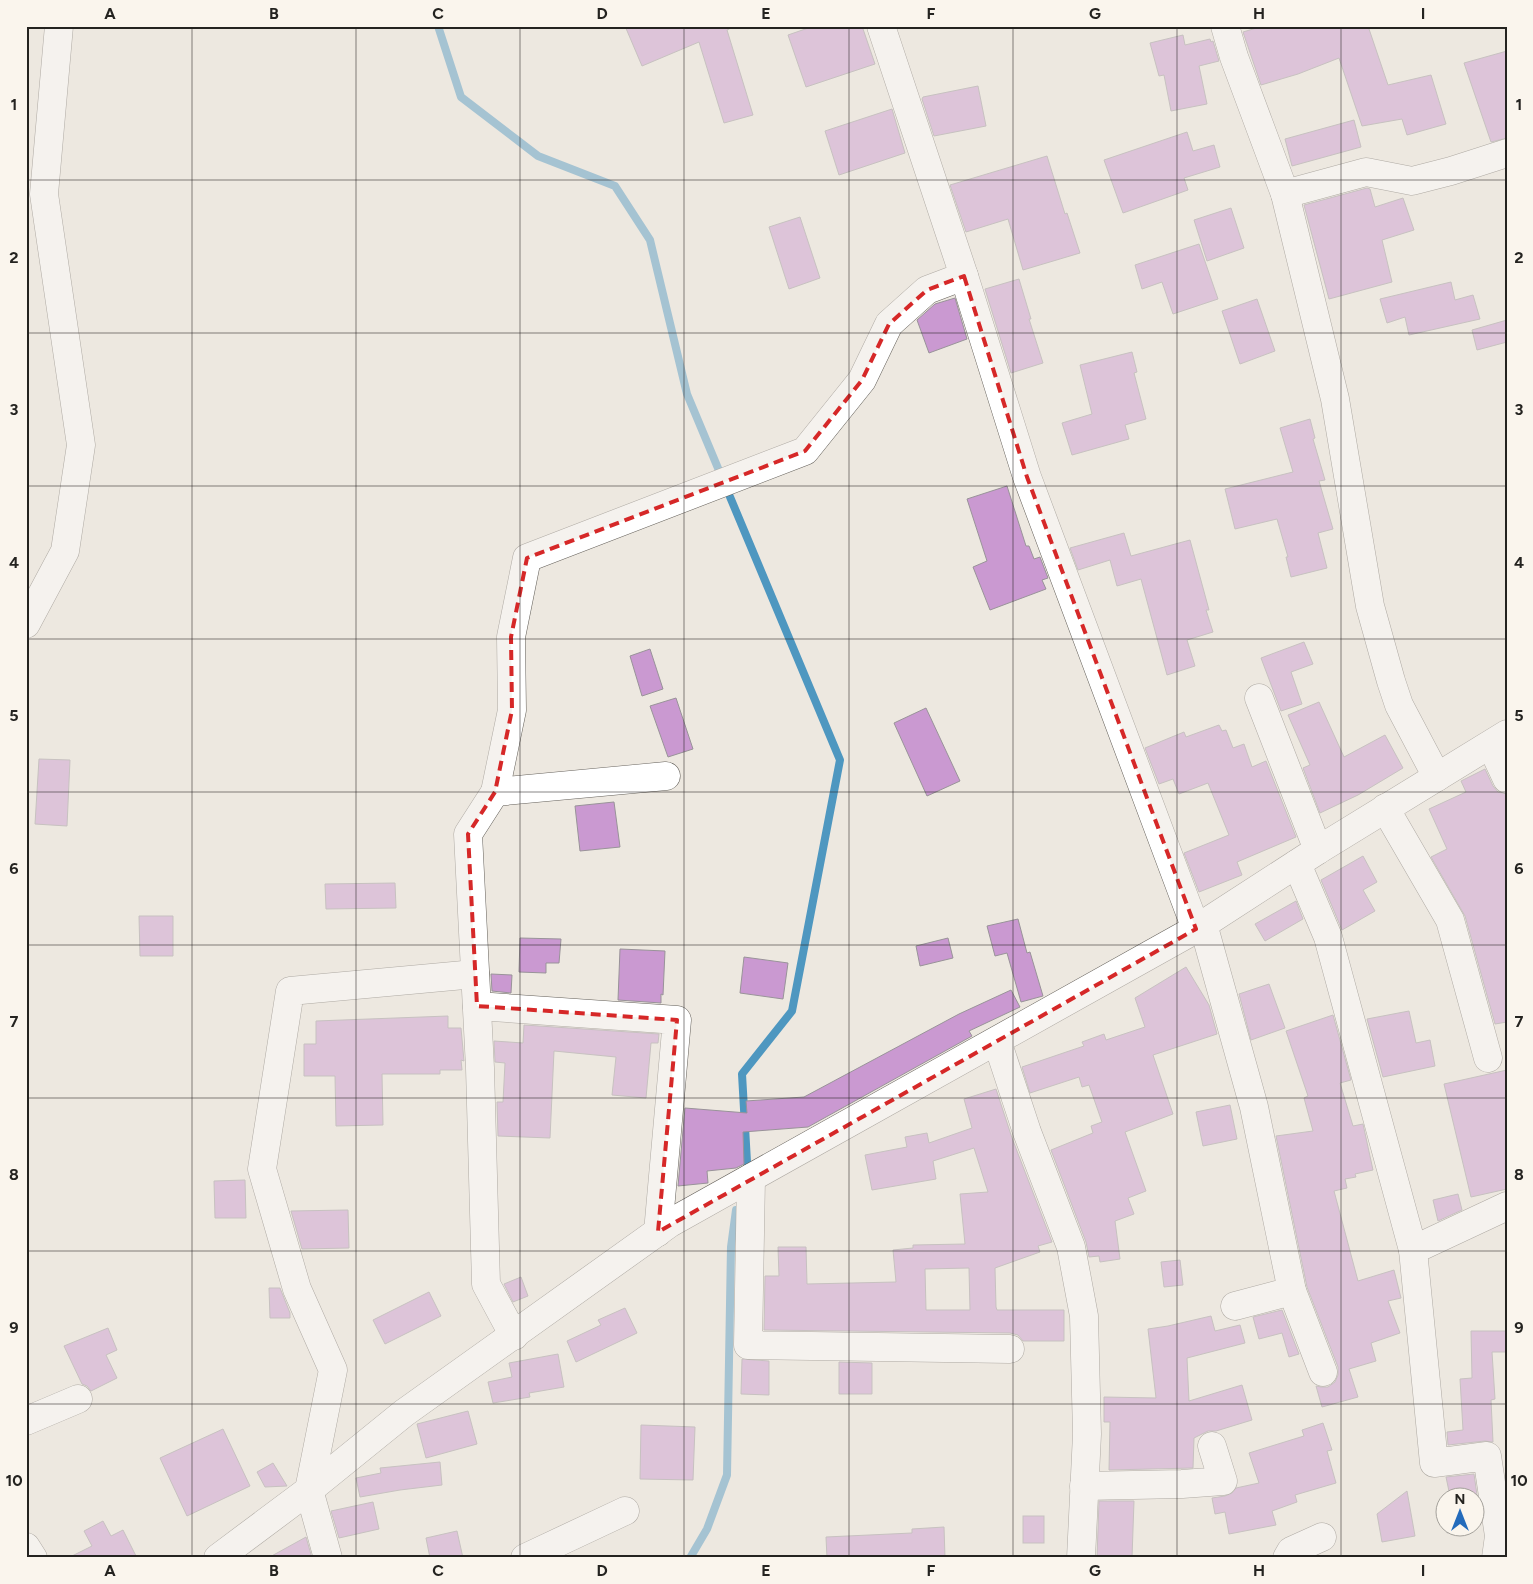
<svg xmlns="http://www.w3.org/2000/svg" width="1533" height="1584" font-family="Figtree,sans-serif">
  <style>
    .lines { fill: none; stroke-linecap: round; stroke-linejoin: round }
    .stream { stroke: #4e97c0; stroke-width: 8 }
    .building { fill: #ca99d1; stroke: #999399; fill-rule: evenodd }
    .street-casing { stroke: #64605a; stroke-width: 29 }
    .secondary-casing { stroke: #64605a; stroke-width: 29 }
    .street { stroke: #fff; stroke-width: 28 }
    .secondary { stroke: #fff; stroke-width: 28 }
    .marked { fill: none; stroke: #d62828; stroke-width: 4; stroke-dasharray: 10 6; stroke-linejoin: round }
    .grid { fill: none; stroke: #242320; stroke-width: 1; stroke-opacity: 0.55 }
    .neatline { fill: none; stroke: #242320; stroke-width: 2 }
    .grid-label { font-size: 16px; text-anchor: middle; font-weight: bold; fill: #242320 }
  </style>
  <rect width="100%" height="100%" fill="#ede8e0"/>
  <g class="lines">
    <g class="stream">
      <path d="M438,26L461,97L538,156L615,186L650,240L687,394L840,760L792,1011L742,1074L747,1162"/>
      <path d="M690,1558L707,1529L727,1475L731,1247L736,1210"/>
    </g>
  </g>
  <g class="building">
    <path d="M625,26H735L727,30L753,115L724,123L699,42L642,66Z"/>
    <path d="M814,26H862L875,64L806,87L788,35Z"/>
    <path d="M1263,26H1368L1388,85L1431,75L1446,124L1407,135L1402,119L1362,126L1339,58L1298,74L1261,85L1243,32Z"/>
    <path d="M1183,35L1185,45L1210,39L1211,42L1213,41L1219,61L1199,66L1207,104L1171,111L1164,75L1159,76L1150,43Z"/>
    <path d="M1507,51V138L1491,142L1464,63Z"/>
    <path d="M978,86L986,126L934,136L922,99L923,97Z"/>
    <path d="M892,109L905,153L839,175L825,131Z"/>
    <path d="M1354,120L1361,147L1292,166L1285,139Z"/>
    <path d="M1187,132L1193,151L1214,145L1220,167L1184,178L1188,190L1123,213L1104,160Z"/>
    <path d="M1047,156L1065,214L1067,213L1080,253L1023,270L1008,219L966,232L950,185Z"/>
    <path d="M1367,188L1370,189L1375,207L1403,198L1414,230L1382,240L1392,282L1329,299L1304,205Z"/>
    <path d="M1231,208L1244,248L1207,261L1194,220Z"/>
    <path d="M800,217L820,278L789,289L769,227Z"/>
    <path d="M1199,244L1218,299L1173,314L1162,282L1142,289L1135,265Z"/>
    <path d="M1019,279L1031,319H1029L1043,363L1011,373L985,289Z"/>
    <path d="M1451,282L1455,300L1473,295L1480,319L1409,335L1405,317L1387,323L1380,299Z"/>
    <path d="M955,298L967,339L929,353L917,320L935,304Z"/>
    <path d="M1257,299L1275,351L1240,364L1222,311Z"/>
    <path d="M1507,320V342L1477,350L1472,330Z"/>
    <path d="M1132,352L1137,372L1134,373L1146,419L1125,425L1129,439L1072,455L1062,423L1092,414L1080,365Z"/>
    <path d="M1310,419L1315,438L1313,439L1325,480L1319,481L1333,529L1318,533L1327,568L1291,577L1286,557H1288L1277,519L1235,529L1225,489L1293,472L1280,428Z"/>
    <path d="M1007,486L1026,546H1029L1034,559L1040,557L1048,578L1042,580L1046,589L990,610L973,567L987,561L967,499Z"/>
    <path d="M1124,533L1131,556L1190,540L1209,610H1206L1213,632L1187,640L1195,666L1167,675L1141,579L1117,586L1110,560L1078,570L1070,548Z"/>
    <path d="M1304,642L1313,664L1291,672L1302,704L1281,711L1261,658Z"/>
    <path d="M650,649L663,689L642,696L630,656Z"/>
    <path d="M676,698L693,749L668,757L650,706Z"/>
    <path d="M1319,702L1344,757L1385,735L1403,768L1358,795L1320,813L1303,768L1310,765L1288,715Z"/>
    <path d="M926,708L960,781L927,796L894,723Z"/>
    <path d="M1219,725L1222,731L1226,730L1233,748L1244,744L1252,767L1266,761L1296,837L1237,862L1242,875L1199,892L1184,853L1229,835L1208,783L1179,794L1173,779L1159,784L1145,748L1184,732L1186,737Z"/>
    <path d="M39,759L70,760L67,826L35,824Z"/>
    <path d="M1485,769L1493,786L1498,792L1507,794V1022L1495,1024L1465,916L1431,857L1447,849L1429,809L1466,792L1461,781Z"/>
    <path d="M614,802L620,847L580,851L575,806Z"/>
    <path d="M1363,856L1377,882L1363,890L1375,911L1342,930L1321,880Z"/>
    <path d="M395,883L396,908L326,909L325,884Z"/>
    <path d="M1296,901L1303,919L1265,941L1255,924Z"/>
    <path d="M139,916H173V956H140Z"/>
    <path d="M1018,919L1027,953L1030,952L1043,996L1021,1002L1007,953L995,956L987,926Z"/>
    <path d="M520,938L561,939L559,963H546V973L519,972Z"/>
    <path d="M948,938L953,958L920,966L916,946Z"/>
    <path d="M620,949L665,951L663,995L661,994V1003L618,1000Z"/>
    <path d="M744,957L788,963L783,999L740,993Z"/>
    <path d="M1186,967L1209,1005L1217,1034L1153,1055L1173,1114L1125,1132L1146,1191L1128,1198L1134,1214L1115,1221L1120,1259L1100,1262L1099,1256L1089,1257L1086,1242L1051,1150L1093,1133L1091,1126L1102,1122L1089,1085L1082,1087L1079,1077L1030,1093L1022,1067L1084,1046L1082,1042L1104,1034L1106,1040L1145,1027L1135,998Z"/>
    <path d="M491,974L512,975L511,993L492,991Z"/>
    <path d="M1269,984L1285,1028L1251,1040L1239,994Z"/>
    <path d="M1011,990L1020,1007L969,1031L972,1036L808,1127L743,1132L744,1164L736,1168L707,1171L708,1183L678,1186L685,1108L747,1113L746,1101L804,1097L959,1014Z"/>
    <path d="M1409,1011L1416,1043L1430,1040L1435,1066L1383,1077L1367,1019Z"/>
    <path d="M1333,1015L1351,1080L1340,1083L1353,1126L1363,1124L1373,1170L1355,1174L1356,1177L1345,1179L1347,1188L1334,1191L1358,1281L1394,1270L1401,1298L1388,1301L1400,1333L1371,1343L1376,1361L1349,1369L1358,1397L1322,1407L1316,1386L1321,1387H1328L1335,1382L1338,1375V1367L1307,1287L1276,1136L1313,1131L1304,1098L1308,1096L1286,1031Z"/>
    <path d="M448,1016V1028H461L464,1061L461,1060L462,1070H440V1074H382L383,1125L336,1126L335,1076H304V1044H316V1021Z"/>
    <path d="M524,1025L659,1034L658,1043H651L646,1098L612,1095L616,1057L554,1051L550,1138L498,1136L497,1102H503L505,1063L495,1062L494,1041L523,1043Z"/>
    <path d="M1507,1070V1189L1471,1197L1444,1084Z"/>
    <path d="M996,1089L1012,1138L1052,1242L1038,1246L1040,1252L995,1268L996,1307L997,1310H1064V1341H1023L1018,1335L1010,1333L764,1330L765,1276H779L778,1247H806L807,1284L896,1282L893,1250L913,1248V1245L965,1244L960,1194L988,1192L974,1148L933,1161L936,1179L872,1190L865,1155L907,1147L905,1137L927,1133L929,1143L972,1128L964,1099ZM969,1268L970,1310H926L925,1269Z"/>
    <path d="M1230,1105L1237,1139L1203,1146L1196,1112Z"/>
    <path d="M245,1180L246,1218H215L214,1181Z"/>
    <path d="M1458,1194L1462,1210L1438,1221L1433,1200Z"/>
    <path d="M348,1210L349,1248L302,1249L291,1211Z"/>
    <path d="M1180,1260L1183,1285L1164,1287L1161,1262Z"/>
    <path d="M521,1277L528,1296L513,1302L504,1284Z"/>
    <path d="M269,1288H280L290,1313V1318H270Z"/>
    <path d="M429,1292L441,1316L385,1344L373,1320Z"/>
    <path d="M625,1308L637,1333L576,1362L567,1341L601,1325L598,1320Z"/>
    <path d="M1282,1310L1299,1354L1289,1357L1282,1333L1259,1339L1253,1317Z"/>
    <path d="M1211,1316L1215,1331L1240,1325L1245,1343L1187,1358L1189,1401L1242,1385L1252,1420L1216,1431H1208L1194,1438L1193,1468L1109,1470L1110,1422H1104V1397L1156,1398L1148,1329L1168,1326Z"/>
    <path d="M108,1328L117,1350L106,1355L117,1378L91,1391L87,1386L82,1384L64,1346Z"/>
    <path d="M1471,1331H1507V1352H1492L1495,1399L1491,1400L1493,1442L1485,1441L1448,1445L1447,1432L1463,1430L1460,1379L1472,1378Z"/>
    <path d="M558,1354L564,1387L529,1393L530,1397L493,1403L488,1382L512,1377L509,1363Z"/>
    <path d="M742,1359L769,1361V1395L741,1394Z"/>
    <path d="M839,1362L872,1363V1394H839Z"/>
    <path d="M468,1411L477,1444L426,1458L417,1424Z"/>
    <path d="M1323,1423L1332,1450L1327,1451L1336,1483L1295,1495L1297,1502L1272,1511L1276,1525L1229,1534L1225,1512L1215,1514L1212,1498L1225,1496L1232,1493L1236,1488L1259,1483L1249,1453L1304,1436L1302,1430Z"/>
    <path d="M641,1425L695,1427L693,1480L640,1479Z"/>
    <path d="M223,1429L250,1486L187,1516L160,1458Z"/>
    <path d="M440,1462L442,1485L400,1490L360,1497L356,1478L381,1473L380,1468Z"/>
    <path d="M273,1463L287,1486L265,1487L257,1472Z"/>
    <path d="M1474,1474L1478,1502L1476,1503V1496H1450L1446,1477Z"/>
    <path d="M1407,1491L1415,1536L1382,1542L1377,1514Z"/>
    <path d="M1099,1501H1134L1132,1558H1097Z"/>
    <path d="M373,1502L379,1529L339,1538L331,1511Z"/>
    <rect x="1023" y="1516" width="21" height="27"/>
    <path d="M103,1521L111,1536L123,1530L137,1558H68L92,1546L84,1531Z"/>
    <path d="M1446,1526H1473V1528L1447,1533Z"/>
    <path d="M944,1527L945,1558H827L826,1537L912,1533V1529Z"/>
    <path d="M457,1531L463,1558H430L426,1538Z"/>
    <path d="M306,1537L312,1558H268Z"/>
  </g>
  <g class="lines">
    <g class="street-casing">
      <g id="street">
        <path d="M881,26L964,276L1027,477L1196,929"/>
        <path d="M1225,26L1234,57L1285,194L1335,399L1370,606L1391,681L1399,705L1437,777"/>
        <path d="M1285,194L1366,172L1412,181L1451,171L1507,153"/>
        <path d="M26,624L65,551L81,445L44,194L59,26"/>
        <path d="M1259,698L1318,850"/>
        <path d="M1491,745L1507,779"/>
        <path d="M495,792L666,776"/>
        <path d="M1385,808L1450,920L1488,1058"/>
        <path d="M1297,864L1328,937L1413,1250L1434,1463L1487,1456L1499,1536L1496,1558"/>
        <path d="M1203,924L1254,1107L1292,1291L1323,1372"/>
        <path d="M477,1006L677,1020L658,1232"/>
        <path d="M997,1041L1027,1132L1071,1247L1084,1316L1087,1434L1081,1558"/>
        <path d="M751,1178L748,1345L1010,1349"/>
        <path d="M1413,1250L1507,1206"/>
        <path d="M1235,1306L1292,1291"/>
        <path d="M514,1336L486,1284L480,1068L468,834L495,792L512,710L511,637L527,558L805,451L862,380L889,324L927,290L964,276"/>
        <path d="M26,1421L78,1399"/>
        <path d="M1084,1486L1182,1484L1223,1481L1212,1446"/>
        <path d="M26,1547L33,1558"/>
        <path d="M328,1558L309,1490L333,1370L297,1289L262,1169L290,991L475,974"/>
        <path d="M525,1558L625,1511"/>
        <path d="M1287,1558L1291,1551L1322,1537"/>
      </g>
    </g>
    <g class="secondary-casing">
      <path id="secondary" d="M218,1558L309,1490L404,1413L670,1223L1196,929L1318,850L1507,734"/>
    </g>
    <use href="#street" class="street"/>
    <use href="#secondary" class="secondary"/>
  </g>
  <path d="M0 0H1533V1584H0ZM964,276L1027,477L1196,929L658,1232L677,1020L477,1006L468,834L495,792L512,710L511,637L527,558L805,451L862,380L889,324L927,290Z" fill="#ede8e0" fill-opacity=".55" fill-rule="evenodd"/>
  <path class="marked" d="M964,276L1027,477L1196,929L658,1232L677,1020L477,1006L468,834L495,792L512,710L511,637L527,558L805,451L862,380L889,324L927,290Z"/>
  <path class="grid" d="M192,26V1558M356,26V1558M520,26V1558M684,26V1558M849,26V1558M1013,26V1558M1177,26V1558M1341,26V1558M26,180H1507M26,333H1507M26,486H1507M26,639H1507M26,792H1507M26,945H1507M26,1098H1507M26,1251H1507M26,1404H1507"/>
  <rect width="1533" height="1584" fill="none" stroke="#faf5ed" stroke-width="55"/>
  <g transform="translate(1460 1512)"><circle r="24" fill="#faf5ed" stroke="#a4a19b"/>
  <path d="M0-4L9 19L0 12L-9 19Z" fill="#236bbb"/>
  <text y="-8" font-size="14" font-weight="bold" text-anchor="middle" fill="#242320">N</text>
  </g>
  <rect x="28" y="28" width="1478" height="1528" class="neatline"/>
  <g class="grid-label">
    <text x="110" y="19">A</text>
    <text x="274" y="19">B</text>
    <text x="438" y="19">C</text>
    <text x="602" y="19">D</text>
    <text x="766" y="19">E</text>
    <text x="931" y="19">F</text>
    <text x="1095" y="19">G</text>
    <text x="1259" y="19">H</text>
    <text x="1423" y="19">I</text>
    <text x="14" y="110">1</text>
    <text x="1519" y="110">1</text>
    <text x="14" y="263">2</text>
    <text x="1519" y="263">2</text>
    <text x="14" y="415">3</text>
    <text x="1519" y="415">3</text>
    <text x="14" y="568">4</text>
    <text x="1519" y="568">4</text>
    <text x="14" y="721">5</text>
    <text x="1519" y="721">5</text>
    <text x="14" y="874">6</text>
    <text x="1519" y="874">6</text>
    <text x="14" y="1027">7</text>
    <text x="1519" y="1027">7</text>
    <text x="14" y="1180">8</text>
    <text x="1519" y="1180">8</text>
    <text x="14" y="1333">9</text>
    <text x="1519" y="1333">9</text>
    <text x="14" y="1486">10</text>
    <text x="1519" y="1486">10</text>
    <text x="110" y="1576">A</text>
    <text x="274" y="1576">B</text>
    <text x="438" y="1576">C</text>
    <text x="602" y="1576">D</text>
    <text x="766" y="1576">E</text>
    <text x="931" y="1576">F</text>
    <text x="1095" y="1576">G</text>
    <text x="1259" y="1576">H</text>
    <text x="1423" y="1576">I</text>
  </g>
</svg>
